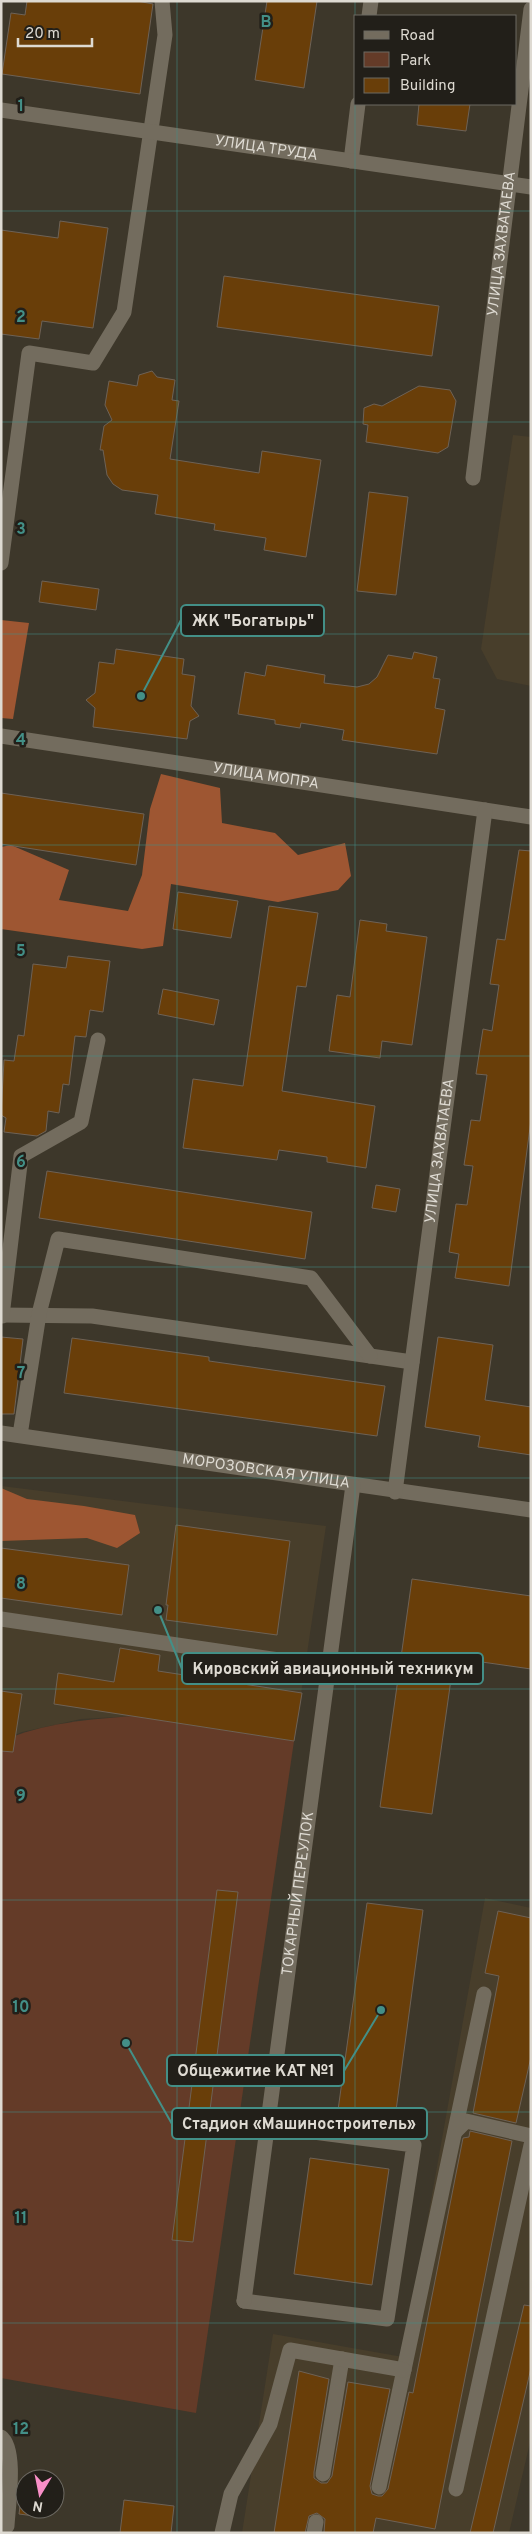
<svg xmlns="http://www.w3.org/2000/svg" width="532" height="2534" font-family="Overpass,sans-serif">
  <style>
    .built { fill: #483e2b }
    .green { fill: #643b28 }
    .forest { fill: #9e5632 }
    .building { fill: #693e09; stroke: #6e6256 }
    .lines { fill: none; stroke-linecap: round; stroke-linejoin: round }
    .service { stroke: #736c5e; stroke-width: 15 }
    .minor { stroke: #736c5e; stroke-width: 15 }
    .grid { fill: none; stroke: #438f87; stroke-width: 1; stroke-opacity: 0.55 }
    .labels { text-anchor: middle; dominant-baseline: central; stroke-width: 5; stroke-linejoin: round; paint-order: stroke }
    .street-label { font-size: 15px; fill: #dedad2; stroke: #221f19 }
    .grid-label { font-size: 16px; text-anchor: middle; font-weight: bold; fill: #438f87; stroke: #221f19; stroke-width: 5; stroke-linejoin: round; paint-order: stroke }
    .leader { fill: none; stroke: #438f87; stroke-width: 2 }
    .callout-dot { fill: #438f87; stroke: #221f19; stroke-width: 2 }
    .callout { fill: #221f19; stroke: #438f87; stroke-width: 2 }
    .callout-label { font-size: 16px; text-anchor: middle; font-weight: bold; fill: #dedad2 }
  </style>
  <rect width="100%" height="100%" fill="#3d372a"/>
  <g class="built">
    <path d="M513,435L531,437V686L497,679L481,649Z"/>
    <path d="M1,1486L326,1526L294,1741L135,1716L81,1719L22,1732L1,1741Z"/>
    <path d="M485,1898L531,1908V2438L509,2533H242L273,2334L403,2357Z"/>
  </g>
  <path class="green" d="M135,1716L294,1741L196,2413L1,2378V1741C44,1723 89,1719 135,1716Z"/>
  <g class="forest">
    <path d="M1,620L29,623L13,719L1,718Z"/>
    <path d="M161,774L220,788L222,823L275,833L298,855L345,843L351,876L338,890L278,902L171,884L163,946L142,949L1,929V847L11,845L69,870L59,900L128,911L142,875L150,809Z"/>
    <path d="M1,1488L27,1499L84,1506L135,1515L140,1533L117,1548L87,1538L1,1541Z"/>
  </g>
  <g class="building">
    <path d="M27,1H137L153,4L140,94L2,74L11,13L25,15Z"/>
    <path d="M267,1H317L304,88L255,80Z"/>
    <path d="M419,104H470L466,131L417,125Z"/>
    <path d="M60,221L108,228L93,328L42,321L39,339L1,334V230L58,238Z"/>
    <path d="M224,276L439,306L432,356L217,327Z"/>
    <path d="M152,371L157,377L175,380L172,400L179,401L170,459L259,473L262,451L321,460L306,557L264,550L266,538L214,530L215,524L155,514L158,495L122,490L113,484L107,475L103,450H100L104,426L112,420L105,405L109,381L137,386L139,375Z"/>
    <path d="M419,386L450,390L456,401L448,447L438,453L366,442L368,425L363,424L364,408L374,404L382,406Z"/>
    <path d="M369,492L408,497L396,595L357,591Z"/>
    <path d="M42,581L99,589L96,610L39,602Z"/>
    <path d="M116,649L184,659L182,674L195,676L191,706L199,716L190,721L187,739L93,727L95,708L86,700L95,693L99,662L114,664Z"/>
    <path d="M414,652L437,657L433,678L440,679L435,708L445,710L437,754L342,740L344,730L301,723L300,728L275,724V720L238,714L245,672L265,676L267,665L325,675L324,683L357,687L369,684L377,677L388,655L412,659Z"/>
    <path d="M1,793L144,814L136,865L1,844Z"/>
    <path d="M519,850L531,851V1120L509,1286L455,1278L459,1254L449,1252L456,1204L467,1205L473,1166L464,1165L471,1120L480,1121L487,1075L476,1074L483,1029L492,1031L499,985L490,984L497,939L505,940Z"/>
    <path d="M178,892L238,901L231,938L173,929Z"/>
    <path d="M269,906L318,913L306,987L297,986L282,1091L375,1106L366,1168L327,1162V1157L279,1150L277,1160L183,1148L193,1079L243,1086Z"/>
    <path d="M360,920L387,924L386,931L427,937L412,1045L382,1041L380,1058L329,1051L337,995L350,997Z"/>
    <path d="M68,956L110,961L103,1012L90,1010L86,1037L75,1036L69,1085L63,1084L59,1113L48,1111L46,1131L37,1136L4,1132L6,1118L1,1115L4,1060L14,1061L18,1035L24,1036L33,964L66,968Z"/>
    <path d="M163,989L219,1000L214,1025L158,1014Z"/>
    <path d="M47,1171L312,1212L305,1259L39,1218Z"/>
    <path d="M376,1185L400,1189L396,1212L372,1208Z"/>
    <path d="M1,1337L23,1339L14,1414H1Z"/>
    <path d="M438,1337L493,1345L485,1400L531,1407V1455L478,1447L480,1436L425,1427Z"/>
    <path d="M72,1338L209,1357V1361L385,1386L377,1436L64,1393Z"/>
    <path d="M176,1525L290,1541L277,1635L166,1620L168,1605H166Z"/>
    <path d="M1,1548L129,1565L122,1615L1,1598Z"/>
    <path d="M412,1579L531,1596V1669L454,1658L432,1814L380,1807Z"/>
    <path d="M120,1648L160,1655L158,1671L302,1693L294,1741L54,1704L58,1673L114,1682Z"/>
    <path d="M1,1691L22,1694L13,1752L1,1751Z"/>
    <path d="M217,1890L238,1892L193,2242L172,2240Z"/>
    <path d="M367,1903L423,1910L395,2118L338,2110Z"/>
    <path d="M498,1911L531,1918V2057L516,2123L473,2113L499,1976L485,1973Z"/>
    <path d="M470,2131L512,2141L435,2529L376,2518L373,2533H324L325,2519L317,2513L309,2516L305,2533H274L299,2371L329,2379L314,2472V2478L321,2483H327L332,2476L348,2382L390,2389L370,2486L372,2494L378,2496H382L388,2489L409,2392L413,2393L463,2138L469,2137Z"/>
    <path d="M310,2158L389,2169L372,2285L294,2274Z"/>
    <path d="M524,2305L531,2306V2368L493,2533H470Z"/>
    <path d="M24,2476L48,2479H25V2509H44L42,2517L19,2514Z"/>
    <path d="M124,2500L174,2506L171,2533H120Z"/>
  </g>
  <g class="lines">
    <g class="service">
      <path d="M369,16L371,1"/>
      <path d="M351,161L358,104"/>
      <path d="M1,563L29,353L93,363L124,312L165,35L162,1"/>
      <path d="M1,1315L92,1316L412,1362"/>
      <path d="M2,1316L21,1156L81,1122L98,1040"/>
      <path d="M20,1435L39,1314L58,1239L311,1278L370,1356"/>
      <path d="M1,1619L327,1667"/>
      <path d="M455,2132L466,2121L531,2136"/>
      <path d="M244,2301L387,2319L414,2145L267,2126"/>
      <path d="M1,2437C17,2449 8,2506 7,2526L1,2530"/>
      <path d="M323,2474L342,2359"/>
      <path d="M379,2487L484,1994"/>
      <path d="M456,2489L531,2145"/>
      <path d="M222,2533L231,2494L270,2424L290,2350L404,2370"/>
      <path d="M314,2533L316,2522"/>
    </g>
    <g class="minor">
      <path id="s1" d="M1,110L531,187"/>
      <path id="s2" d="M473,478L531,9"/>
      <path id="s3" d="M1,736L531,817"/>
      <path id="s4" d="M1,1433L531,1510"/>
      <path id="s5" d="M395,1492L485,810"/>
      <path id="s6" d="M244,2301L353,1485"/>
    </g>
  </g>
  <path class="grid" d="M177,1V2533M355,1V2533M1,211H531M1,422H531M1,634H531M1,845H531M1,1056H531M1,1267H531M1,1478H531M1,1689H531M1,1900H531M1,2112H531M1,2323H531"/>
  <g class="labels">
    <g class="street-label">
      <text stroke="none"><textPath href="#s1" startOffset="268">УЛИЦА ТРУДА</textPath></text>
      <text stroke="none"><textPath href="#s2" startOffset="236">УЛИЦА ЗАХВАТАЕВА</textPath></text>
      <text stroke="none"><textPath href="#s3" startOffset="268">УЛИЦА МОПРА</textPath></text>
      <text stroke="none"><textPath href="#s5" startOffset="344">УЛИЦА ЗАХВАТАЕВА</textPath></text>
      <text stroke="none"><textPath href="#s4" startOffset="268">МОРОЗОВСКАЯ УЛИЦА</textPath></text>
      <text stroke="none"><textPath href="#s6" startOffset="411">ТОКАРНЫЙ ПЕРЕУЛОК</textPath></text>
    </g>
  </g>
  <g class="grid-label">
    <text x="266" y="27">B</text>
    <text x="21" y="111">1</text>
    <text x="21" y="322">2</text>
    <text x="21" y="534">3</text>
    <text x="21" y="745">4</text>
    <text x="21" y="956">5</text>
    <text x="21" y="1167">6</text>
    <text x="21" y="1378">7</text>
    <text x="21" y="1589">8</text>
    <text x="21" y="1801">9</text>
    <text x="21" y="2012">10</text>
    <text x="21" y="2223">11</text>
    <text x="21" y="2434">12</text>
  </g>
  <path class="leader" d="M141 696L181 620M158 1610L182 1669M381 2010L344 2071M126 2043L172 2124"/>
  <g class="callout-dot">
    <circle cx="141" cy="696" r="5"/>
    <circle cx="158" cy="1610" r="5"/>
    <circle cx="381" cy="2010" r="5"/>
    <circle cx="126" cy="2043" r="5"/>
  </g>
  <g class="callout">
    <rect x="181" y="605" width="143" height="31" rx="5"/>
    <rect x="182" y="1653" width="301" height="31" rx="5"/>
    <rect x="167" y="2055" width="177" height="31" rx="5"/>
    <rect x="172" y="2108" width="255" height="31" rx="5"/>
  </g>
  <g class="callout-label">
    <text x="253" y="626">ЖК "Богатырь"</text>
    <text x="333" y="1674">Кировский авиационный техникум</text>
    <text x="256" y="2076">Общежитие КАТ №1</text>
    <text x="299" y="2129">Стадион «Машиностроитель»</text>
  </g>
  <rect width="532" height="2534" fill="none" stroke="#dedad2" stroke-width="5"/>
  <rect x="354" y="15" width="162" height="90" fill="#221f19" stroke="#6d6a63"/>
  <rect x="364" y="31" width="25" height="8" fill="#736c5e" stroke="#6d6a63"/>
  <text x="400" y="40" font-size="15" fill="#dedad2">Road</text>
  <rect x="364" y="52" width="25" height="15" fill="#643b28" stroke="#6d6a63"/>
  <text x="400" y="65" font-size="15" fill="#dedad2">Park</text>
  <rect x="364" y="78" width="25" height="15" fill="#693e09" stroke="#6d6a63"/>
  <text x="400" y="90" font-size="15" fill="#dedad2">Building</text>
  <g transform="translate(40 2494) rotate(190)"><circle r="24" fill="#221f19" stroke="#6d6a63"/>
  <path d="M0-4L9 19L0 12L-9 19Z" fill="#f98fc8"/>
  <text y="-8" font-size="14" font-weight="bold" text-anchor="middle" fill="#dedad2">N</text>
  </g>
  <path d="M18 38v8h74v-8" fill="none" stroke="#dedad2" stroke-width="2.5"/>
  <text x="25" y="38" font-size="15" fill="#dedad2" stroke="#221f19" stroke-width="4" paint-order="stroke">20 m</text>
</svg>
